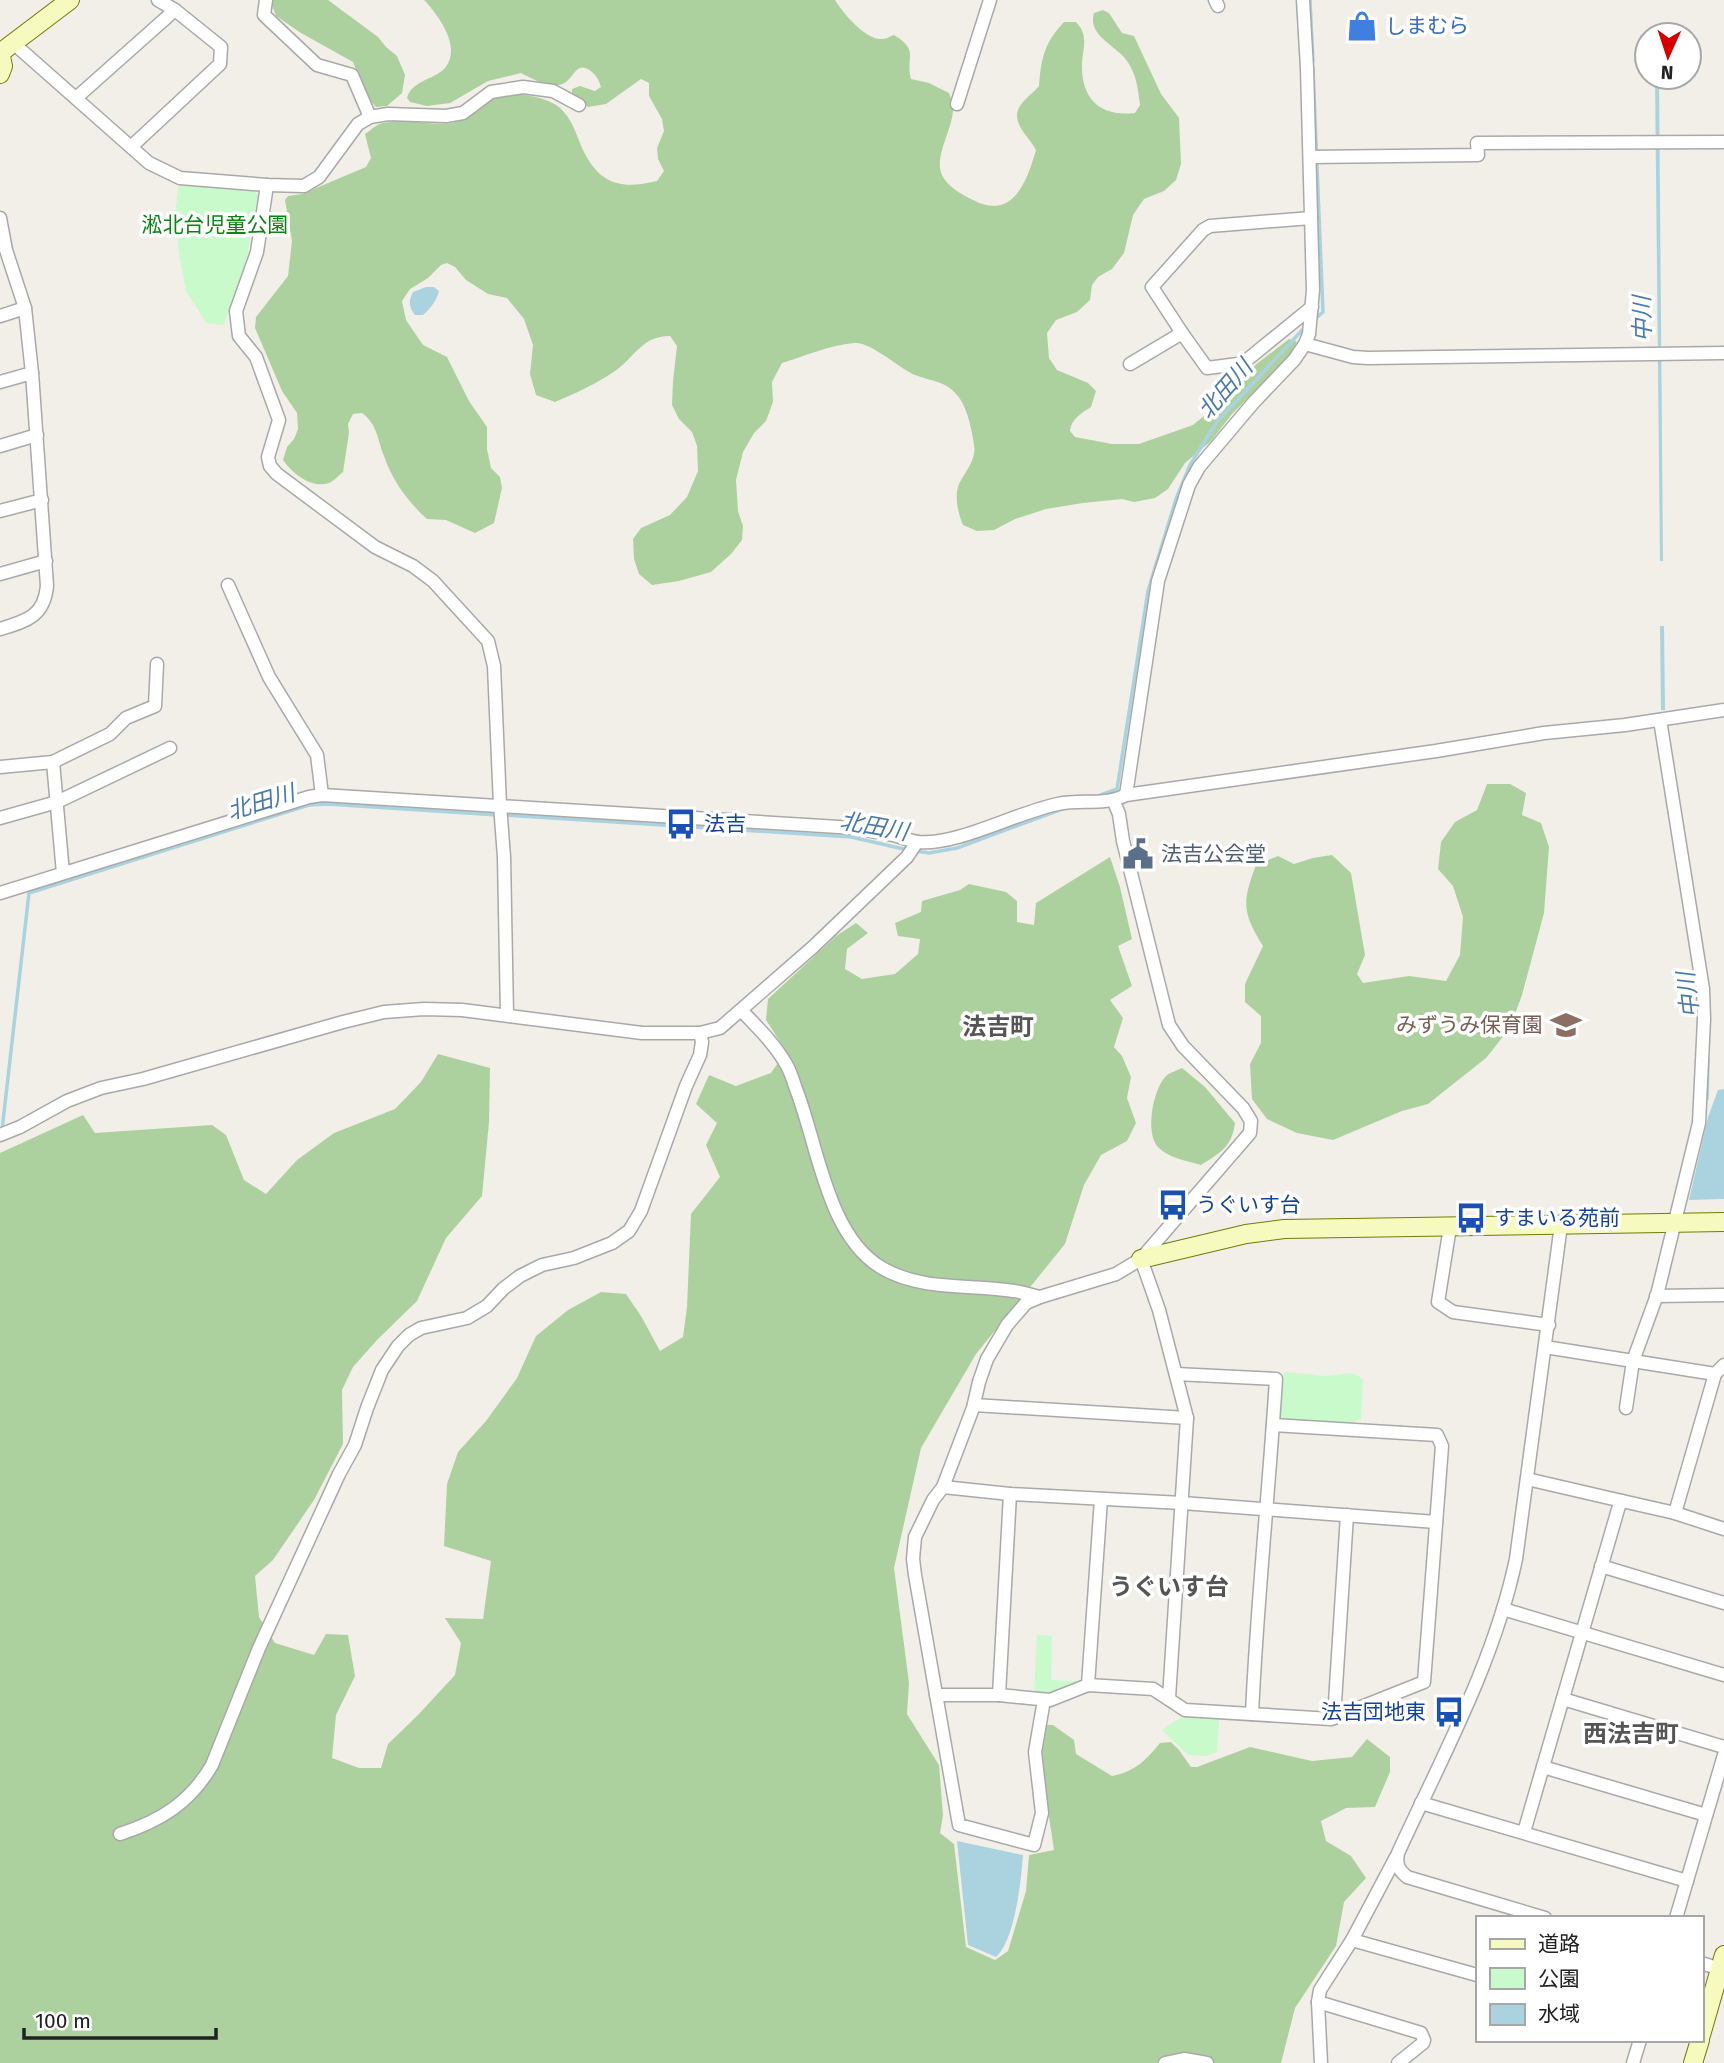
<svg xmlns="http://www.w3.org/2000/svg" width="1724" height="2063" font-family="'Fira Sans','Noto Sans JP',sans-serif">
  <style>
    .forest { fill: #add19e }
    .park { fill: #c8facc }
    .water { fill: #aad3df }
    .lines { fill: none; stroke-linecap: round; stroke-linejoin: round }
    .stream { stroke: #aad3df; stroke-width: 3.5 }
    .street-casing { stroke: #a9a9a9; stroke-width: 15 }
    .secondary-casing { stroke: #707d05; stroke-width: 20 }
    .street { stroke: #fff; stroke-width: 12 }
    .secondary { stroke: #f7fabf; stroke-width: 18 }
    .labels { text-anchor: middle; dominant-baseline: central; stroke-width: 7; stroke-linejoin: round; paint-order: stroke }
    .shop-label { font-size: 21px; fill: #366cbe; stroke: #fff; text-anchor: start }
    .park-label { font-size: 21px; fill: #0c8416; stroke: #fff }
    .transit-label { font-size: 21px; fill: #164399; stroke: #fff; text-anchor: start }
    .service-label { font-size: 21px; fill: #4e5e75; stroke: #fff; text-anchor: start }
    .education-label { font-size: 21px; fill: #785e54; stroke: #fff; text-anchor: end }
    .water-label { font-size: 23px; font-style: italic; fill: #4a7aab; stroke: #fff }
    .quarter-label { font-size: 24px; font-weight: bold; fill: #555; stroke: #fff }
  </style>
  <rect width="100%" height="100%" fill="#f2efe9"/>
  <g class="forest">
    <path d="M270,0H328L378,37L386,47L397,56L405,75L402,93L387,106L376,107L367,97L353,62L301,33L276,16Z"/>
    <path d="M424,0H835C843,13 866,41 883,39C887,39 890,36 894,35C920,51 905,56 911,79L929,83L949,93C951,98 953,104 953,109C953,130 932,159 943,177C950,188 961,194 973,200C1013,221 1027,181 1036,150C1027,134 1007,120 1023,102C1028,96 1034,92 1039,86C1041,59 1044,43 1064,22H1076C1078,25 1081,27 1082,31C1087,41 1082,54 1082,64C1081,100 1101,117 1135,113L1140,105C1138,90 1137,75 1127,61C1116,45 1087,36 1094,13L1103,10L1109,13L1122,33L1134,36L1161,94L1179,118L1181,164L1176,180L1164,191L1144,199L1133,215L1124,253L1112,269L1098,277L1092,285L1090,300L1077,312L1056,320L1047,333L1049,358L1057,370L1088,383L1096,391L1091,407C1082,413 1071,419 1070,431L1075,437L1112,444H1139L1193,425L1210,411L1254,366L1289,339L1296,341L1297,345L1284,362L1232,414L1211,441L1185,463L1168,489L1155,498L1134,502L1122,499L1083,503L1046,509L1015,519L994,530L977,531L963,525C958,513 954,496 959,484C965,472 977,459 974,445C972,430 967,406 957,395C946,381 930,381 915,375C899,368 870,341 854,343C830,345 805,356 782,363L772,382L773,402L766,421L754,433L743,452L736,480L738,511L743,526L742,540L731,554L711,572L679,581L652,585L639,574L634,559L633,539L641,528L670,515L687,497L698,471L697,446L692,432L679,419L672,405L673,381L677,346L670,336C642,336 636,356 615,371C596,384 576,393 555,402L536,395L530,374L533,345L524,319L507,298L488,294L466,280L455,267L447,263L441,265L428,278L410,289L402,301L406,320L423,345L447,357L469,401L487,427V449L491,468L500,477L502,488L494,523L475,533L446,520L427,519C408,502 392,480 384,456C377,439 378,425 362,413L353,414L348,424L349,433L343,472C339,475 333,482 329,483C311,489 292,473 283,460L287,447L294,439L298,429L297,413L282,391L255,328L256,317L288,276L292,241L285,200L288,196L302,194L366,167L371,158L365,134C370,131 376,124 383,123C406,118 429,126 452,123C469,121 483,95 503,94C520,93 551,97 563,111C575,124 577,139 585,154C602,186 624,189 657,181L664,171L658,159L657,148L664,131L662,119L649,96V83L641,79L606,104L588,107L572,96V89L580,86L595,91L601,87C599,81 598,78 593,73C574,56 575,84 558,85C544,86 533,79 521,73L488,81L450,103L427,106L410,102L407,98C412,80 434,80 445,68C462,47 439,16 424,0Z"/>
    <path d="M1487,784H1510L1526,793L1522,815L1541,823L1549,847L1544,913L1522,995L1510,1028L1486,1058L1428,1104L1402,1111L1333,1140L1297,1133L1267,1119L1252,1099L1250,1064L1261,1043V1016L1245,1002V984L1263,946C1242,912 1242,902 1256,865L1278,856L1294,864L1313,858L1332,855L1351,873L1365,955L1357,974L1363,983L1409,976L1446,981L1460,955L1463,917L1453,886L1438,869L1441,842L1455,822L1477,810Z"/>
    <path d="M1110,857L1120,887L1132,939L1118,946L1132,986L1110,1000L1123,1018L1114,1047L1122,1056L1131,1077L1127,1098L1136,1123L1127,1141L1101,1155L1084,1185L1065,1244L976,1354L921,1448L894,1568L909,1683L907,1714L939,1765L943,1815L940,1833L954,1844L966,1947L995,1960L1008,1951L1026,1891L1029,1855L1054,1850L1039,1750L1045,1725H1053L1074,1740L1076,1754L1112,1776C1136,1771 1145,1761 1160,1743L1171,1742L1179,1750L1191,1767H1197L1250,1747L1312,1761L1352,1757L1367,1739L1390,1757V1772L1375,1807L1346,1808L1321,1821L1326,1841L1351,1856L1366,1878L1344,1902L1336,1946L1295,2008L1281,2063H0V1153L83,1115L95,1133L212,1125L226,1135L244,1180L266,1194L297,1160L334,1133L395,1109L421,1082L438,1054L490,1068L489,1122L482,1196L446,1238L417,1301L377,1340L353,1367L342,1390L343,1444L314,1500L273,1560L255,1576L259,1617L275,1643L314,1655L326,1634L348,1635L355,1676L336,1715L332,1758L359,1768H381L388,1744L418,1715L455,1675L461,1643L445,1618L483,1619L491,1561L444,1546L447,1484L458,1452L486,1421L517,1378L536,1336L568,1310L601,1292L626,1294L641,1316L660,1351L683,1337L687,1307L691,1214L720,1177L706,1145L717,1123L696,1104L709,1075L736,1086L771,1073L786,1051L766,1020L768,999L836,936L856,923L868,933L847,949L845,969L862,979L895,974L918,954L920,939L898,936L895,923L921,912L922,901L960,890L969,884L1006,892L1017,901V922L1034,925L1036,903Z"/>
    <path d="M1182,1068L1205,1087L1235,1123C1232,1147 1220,1153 1201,1165C1187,1161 1169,1158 1159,1148C1144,1135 1153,1087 1167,1075C1171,1072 1178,1070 1182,1068Z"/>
  </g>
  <g class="park">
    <path d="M179,182L254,191L258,195L247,257L224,325L206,323L186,291L179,254L175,214Z"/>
    <path d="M1285,1372L1325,1376L1353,1373L1363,1379L1361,1419L1349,1423L1284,1420L1279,1417L1280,1379Z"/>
    <path d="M1037,1635L1052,1636L1051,1680L1084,1682L1050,1698L1034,1696Z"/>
    <path d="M1183,1716L1219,1719L1217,1752L1206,1756L1188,1755L1162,1730Z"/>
  </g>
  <g class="water">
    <path d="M1655,77H1659L1663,561H1660Z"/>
    <path d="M426,287H434L439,291C437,300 430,309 423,315H415C409,307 408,302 413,292Z"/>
    <path d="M1660,626H1664L1665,710H1661Z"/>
    <path d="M1724,1089V1199L1689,1200L1708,1117L1718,1090Z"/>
    <path d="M957,1841L1023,1855C1021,1881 1015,1940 996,1957L968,1945Z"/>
  </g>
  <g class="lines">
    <g class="stream">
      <path d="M1310,0L1313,61"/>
      <path d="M1313,68L1323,312L1315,319"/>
      <path d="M1098,796L1117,789L1148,591L1176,499L1190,465L1216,423L1306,326"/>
      <path d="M505,815L851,837L908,850"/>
      <path d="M916,851L929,853L957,848L1065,808"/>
      <path d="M1707,1099L1708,1059"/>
      <path d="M2,1130L29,893L309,805L327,804L497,815"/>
    </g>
    <g class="street-casing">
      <g id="street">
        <path d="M266,0L264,15L317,65L352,75L370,117"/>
        <path d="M1215,0L1218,6"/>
        <path d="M12,42L149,163L180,178L267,185L304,186L319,177L358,124L370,117L388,114L446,116L463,113L491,92L523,87L553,91L579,105"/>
        <path d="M76,98L175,10"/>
        <path d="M957,104L990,0"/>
        <path d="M132,146L220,64L221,47L175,10L158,0"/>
        <path d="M1310,157L1478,155L1477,143L1724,142"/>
        <path d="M267,185L257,252L236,311L239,336L256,357L279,420L268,457L270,466L277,474L375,547L413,566L433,581L488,641L494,666L500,805L504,857L507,1015"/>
        <path d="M0,218L6,250L25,308L32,373L47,586C44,617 26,621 0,629"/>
        <path d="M0,316L25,308"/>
        <path d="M1182,333L1152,287L1203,230L1210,226L1311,218"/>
        <path d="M1305,344L1353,357L1368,358L1724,353"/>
        <path d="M1130,364L1182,333L1207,368L1238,364L1248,359L1312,307"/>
        <path d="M0,382L32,373"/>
        <path d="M0,446L37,435"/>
        <path d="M0,511L42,500"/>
        <path d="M0,574L46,561"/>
        <path d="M228,585L269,677L317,755L322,795"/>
        <path d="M53,762L63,873"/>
        <path d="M0,767L53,762L110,734L126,718L155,706L157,664"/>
        <path d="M1126,795L1158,581L1189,485L1199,467L1254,402L1294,360L1305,344L1309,334L1313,290L1307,68L1303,0"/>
        <path d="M0,818L57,802L170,748"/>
        <path d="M0,893L309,797L322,795L855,828C868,831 880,832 893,835C901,837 910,841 918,842C957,846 1017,812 1058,804C1081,799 1105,806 1126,795L1436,751L1544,733L1625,725L1724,710"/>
        <path d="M742,1011C757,1027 775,1044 786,1064C791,1072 793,1081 796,1089C818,1145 827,1236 882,1268C921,1291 971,1284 1014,1291C1022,1292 1031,1295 1040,1297"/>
        <path d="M0,1135L20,1127L67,1101L101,1088L143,1079L343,1022L384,1012L424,1009L462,1010L642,1033H700L720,1028L813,947L907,857L917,842"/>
        <path d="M1450,1227L1438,1302L1453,1312L1549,1325"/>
        <path d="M1141,1259L1159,1310L1187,1418L1169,1698"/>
        <path d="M1656,1296L1724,1295"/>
        <path d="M1545,1347L1633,1361L1657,1295L1699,1123L1704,1019L1703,989L1660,720"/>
        <path d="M1176,1374L1276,1379C1269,1491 1257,1602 1252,1714"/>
        <path d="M974,1405L1187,1418"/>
        <path d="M1626,1408L1633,1361L1715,1374"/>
        <path d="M1527,1479L1622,1501"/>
        <path d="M943,1487L1010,1494L1182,1503L1436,1522"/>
        <path d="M1675,1513L1715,1374L1724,1365"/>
        <path d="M1601,1566L1724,1603"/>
        <path d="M1503,1609L1724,1675"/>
        <path d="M1088,1685L1101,1499"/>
        <path d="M936,1695H999L1050,1700L1088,1685L1153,1689L1185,1710L1331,1719L1424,1682L1442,1446L1437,1435L1273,1425"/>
        <path d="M999,1695L1010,1494"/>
        <path d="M1563,1699L1724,1747"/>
        <path d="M1044,1700L1035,1752L1042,1813L1034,1845L959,1825L915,1575L913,1559L915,1537L933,1500L943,1487L973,1408L979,1382L987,1359L1007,1325L1026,1303L1040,1297L1116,1274L1141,1259L1250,1133L1251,1121L1243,1108L1183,1046L1169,1025L1123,841L1119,814L1114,802"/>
        <path d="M1334,1718L1347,1515"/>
        <path d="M1543,1767L1706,1815"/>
        <path d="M1421,1803L1687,1881"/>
        <path d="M1524,1832L1619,1506L1622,1501L1675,1513L1724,1529"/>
        <path d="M120,1834C160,1821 190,1803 212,1765L259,1648L339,1474L355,1445L367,1408L382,1370L398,1346L409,1335L421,1328L467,1318L487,1306L503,1289L520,1276L542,1265L574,1258L612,1243L629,1231L641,1211L686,1086L700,1055L702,1042L700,1033"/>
        <path d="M1545,1918L1407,1877C1398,1869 1396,1865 1398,1853C1442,1757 1494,1663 1516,1559L1561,1225"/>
        <path d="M1676,1918L1724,1755"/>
        <path d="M1352,1940L1396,1857"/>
        <path d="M1701,1963L1724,1970"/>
        <path d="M1318,2002L1421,2033L1424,2040L1423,2043L1398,2063"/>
        <path d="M1165,2063L1184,2059L1207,2063"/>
        <path d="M1321,2063L1318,2002L1320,1990L1352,1940L1477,1975"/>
        <path d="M1633,2063L1640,2040"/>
      </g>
    </g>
    <g class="secondary-casing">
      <g id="secondary">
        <path d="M0,52L3,66L0,74"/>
        <path d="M0,53L70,0"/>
        <path d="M1141,1259L1246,1234L1284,1229L1724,1222"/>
        <path d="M1701,2035L1724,1955"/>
        <path d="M1693,2063L1700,2040"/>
      </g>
    </g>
    <use href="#street" class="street"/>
    <use href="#secondary" class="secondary"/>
  </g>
  <defs>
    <g id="shop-bare" transform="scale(2.415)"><path d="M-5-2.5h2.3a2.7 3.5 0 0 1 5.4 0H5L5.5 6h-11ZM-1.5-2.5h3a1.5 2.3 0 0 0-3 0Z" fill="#3f7fe0" stroke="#fff" stroke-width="2.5" paint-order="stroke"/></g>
    <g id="bus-bare" transform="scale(2.415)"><path d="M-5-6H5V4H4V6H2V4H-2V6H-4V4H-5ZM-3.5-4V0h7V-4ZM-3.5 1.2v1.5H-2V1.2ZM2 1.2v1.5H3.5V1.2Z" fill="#1a4fb4" stroke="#fff" stroke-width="2.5" paint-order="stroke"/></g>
    <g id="civic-bare" transform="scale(2.415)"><path d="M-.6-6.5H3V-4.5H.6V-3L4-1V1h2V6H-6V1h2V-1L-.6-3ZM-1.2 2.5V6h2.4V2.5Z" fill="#5c6f8a" stroke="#fff" stroke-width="2.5" paint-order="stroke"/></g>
    <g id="school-bare" transform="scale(2.415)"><path d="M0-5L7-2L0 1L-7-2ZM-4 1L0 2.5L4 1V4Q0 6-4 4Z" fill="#8d6e63" stroke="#fff" stroke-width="2.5" paint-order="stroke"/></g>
  </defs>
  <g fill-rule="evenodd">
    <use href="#shop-bare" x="1362" y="26"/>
    <use href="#bus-bare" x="681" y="824"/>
    <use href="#civic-bare" x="1138" y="854"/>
    <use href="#school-bare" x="1566" y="1025"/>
    <use href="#bus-bare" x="1173" y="1205"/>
    <use href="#bus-bare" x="1471" y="1218"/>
    <use href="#bus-bare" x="1449" y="1712"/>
  </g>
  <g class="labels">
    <g class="shop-label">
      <text x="1385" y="26">しまむら</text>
    </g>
    <g class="park-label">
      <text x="215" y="225">淞北台児童公園</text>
    </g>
    <g class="transit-label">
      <text x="704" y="824">法吉</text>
      <text x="1196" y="1205">うぐいす台</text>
      <text x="1494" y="1218">すまいる苑前</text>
      <text x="1426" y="1712" text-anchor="end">法吉団地東</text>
    </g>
    <g class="service-label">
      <text x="1161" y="854">法吉公会堂</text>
    </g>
    <g class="education-label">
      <text x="1543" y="1025">みずうみ保育園</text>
    </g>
    <g class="water-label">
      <text transform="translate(1642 319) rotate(-91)">中川</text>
      <text transform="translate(1225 389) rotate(-49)">北田川</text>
      <text transform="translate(261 802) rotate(-17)">北田川</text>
      <text transform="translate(874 826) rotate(10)">北田川</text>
      <text transform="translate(1688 995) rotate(-97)">中川</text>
    </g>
    <g class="quarter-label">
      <text x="998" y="1027">法吉町</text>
      <text x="1169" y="1587">うぐいす台</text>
      <text x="1631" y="1734">西法吉町</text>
    </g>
  </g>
  <rect x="1476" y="1916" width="228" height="126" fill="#ffffff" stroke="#a7a7a7" stroke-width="2"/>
  <rect x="1490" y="1939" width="35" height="10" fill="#f7fabf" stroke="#a7a7a7" stroke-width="2"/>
  <text x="1538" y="1951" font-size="21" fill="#222222">道路</text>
  <rect x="1490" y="1968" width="35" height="21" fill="#c8facc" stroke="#a7a7a7" stroke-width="2"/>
  <text x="1538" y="1986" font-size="21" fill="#222222">公園</text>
  <rect x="1490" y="2004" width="35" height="21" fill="#aad3df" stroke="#a7a7a7" stroke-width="2"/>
  <text x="1538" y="2021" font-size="21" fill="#222222">水域</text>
  <g transform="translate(1668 56) rotate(183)"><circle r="33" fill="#ffffff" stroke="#a7a7a7" stroke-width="2"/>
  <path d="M0-5L12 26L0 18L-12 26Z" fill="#d40000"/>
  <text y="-10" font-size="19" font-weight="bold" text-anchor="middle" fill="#222222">N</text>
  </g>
  <path d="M24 2028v10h192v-10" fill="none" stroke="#222222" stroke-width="3.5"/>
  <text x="35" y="2028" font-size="21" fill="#222222" stroke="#ffffff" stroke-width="5" paint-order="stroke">100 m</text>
</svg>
